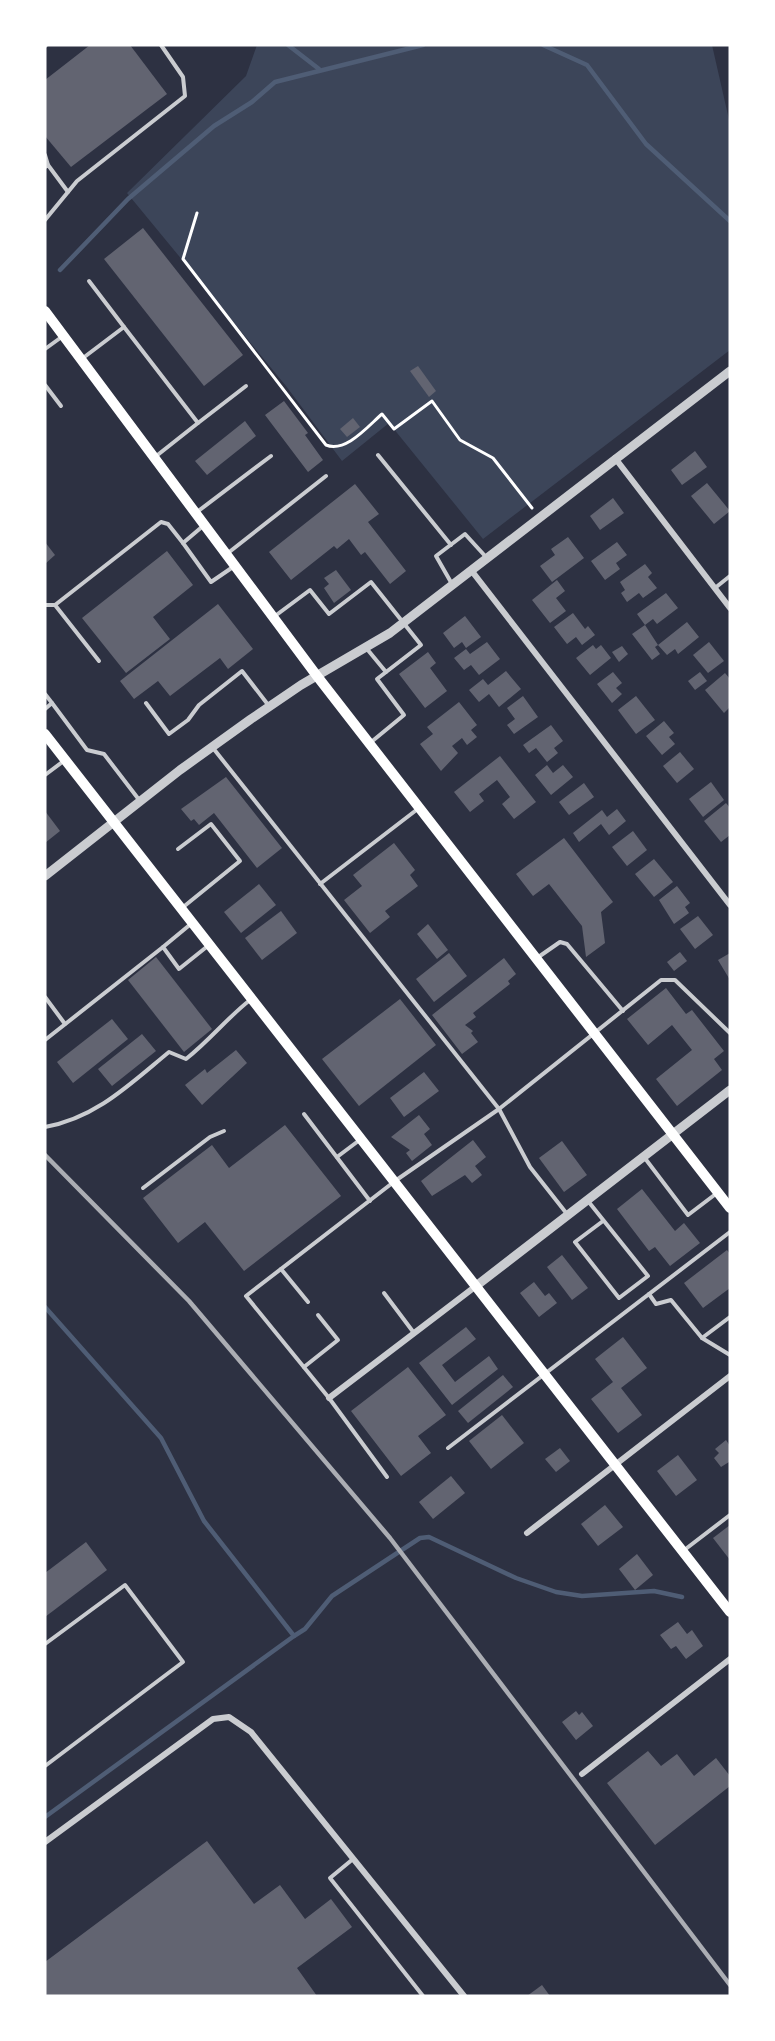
<svg xmlns="http://www.w3.org/2000/svg" width="775" height="2041" font-family="'Sofia Sans Condensed',sans-serif">
  <style>
    .green { fill: #3c4559 }
    .lines { fill: none; stroke-linecap: round; stroke-linejoin: round }
    .stream { stroke: #4f5d75; stroke-width: 4.5 }
    .building { fill: #626471 }
    .path { stroke: #fff; stroke-width: 3 }
    .service { stroke: #caccd0; stroke-width: 4 }
    .minor { stroke: #caccd0; stroke-width: 6 }
    .tertiary { stroke: #caccd0; stroke-width: 9 }
    .secondary { stroke: #fff; stroke-width: 10 }
    .rail { stroke: #abadb3; stroke-width: 4.5 }
  </style>
  <rect width="100%" height="100%" fill="#2d3142"/>
  <path class="green" d="M257,45H712L730,124V350L483,539L389,423L342,461L286,386L127,193L246,76Z"/>
  <g class="lines">
    <g class="stream">
      <path d="M288,45L319,69"/>
      <path d="M543,45L587,65L646,144L730,221"/>
      <path d="M60,270L128,199L214,126L252,102L275,82L423,45"/>
      <path d="M45,1307L161,1438L204,1521L294,1636L305,1629L332,1596L420,1538L429,1537L516,1578L556,1592L582,1596L654,1591L682,1597"/>
      <path d="M45,1817L294,1636"/>
    </g>
  </g>
  <g class="building">
    <path d="M90,45H130L167,94L71,167L45,136V80Z"/>
    <path d="M143,228L243,355L204,386L104,259Z"/>
    <path d="M418,366L436,391L429,397L410,371Z"/>
    <path d="M284,401L308,433L305,435L323,460L308,472L265,415Z"/>
    <path d="M353,418L360,427L347,437L340,429Z"/>
    <path d="M245,421L256,436L207,475L195,461Z"/>
    <path d="M695,451L707,467L682,485L671,470Z"/>
    <path d="M707,483L730,511L714,524L691,496Z"/>
    <path d="M355,484L379,514L368,522L406,571L390,584L365,552L361,555L349,539L337,549L334,546L291,580L269,552Z"/>
    <path d="M613,498L624,513L600,530L590,516Z"/>
    <path d="M568,537L584,558L552,582L540,566L555,555L551,549Z"/>
    <path d="M45,542L55,555L45,564Z"/>
    <path d="M617,542L627,555L616,563L620,569L605,580L591,561Z"/>
    <path d="M167,551L193,585L153,617L170,639L126,673L82,618Z"/>
    <path d="M645,564L652,573L648,577L657,588L643,598L639,593L627,602L621,593L625,590L620,582Z"/>
    <path d="M336,570L351,590L334,603L324,588L329,584L324,578Z"/>
    <path d="M557,580L565,591L556,598L566,611L550,623L532,600Z"/>
    <path d="M666,593L678,608L657,624L653,619L645,625L637,614Z"/>
    <path d="M218,604L253,649L228,669L220,658L170,696L158,681L134,699L120,681Z"/>
    <path d="M573,613L585,629L588,626L595,635L582,645L576,637L567,644L554,627Z"/>
    <path d="M465,616L481,637L466,648L462,642L454,648L443,633Z"/>
    <path d="M687,622L699,637L678,654L675,649L667,655L658,645Z"/>
    <path d="M645,625L658,645L655,647L660,654L652,660L632,634Z"/>
    <path d="M487,642L500,659L479,675L471,665L464,670L454,658L466,649L470,654Z"/>
    <path d="M709,642L724,661L708,673L693,655Z"/>
    <path d="M593,645L596,649L601,645L611,658L590,675L576,658Z"/>
    <path d="M622,646L628,654L619,662L612,652Z"/>
    <path d="M428,652L436,663L430,668L447,691L425,708L399,674Z"/>
    <path d="M506,671L521,689L499,707L489,694L479,702L469,690L483,679L488,685Z"/>
    <path d="M613,672L622,683L616,688L622,694L612,703L597,684Z"/>
    <path d="M700,672L707,681L695,690L688,681Z"/>
    <path d="M725,673L730,679V707L724,713L705,690Z"/>
    <path d="M523,696L538,717L514,734L507,725L515,719L507,708Z"/>
    <path d="M636,696L655,720L636,734L618,710Z"/>
    <path d="M459,702L477,725L471,730L477,737L467,745L462,738L452,746L458,753L441,771L420,744L433,734L427,727Z"/>
    <path d="M664,721L674,733L669,737L675,744L662,755L646,736Z"/>
    <path d="M551,725L563,741L554,748L558,753L547,762L536,748L529,753L523,745Z"/>
    <path d="M680,752L694,769L677,783L663,766Z"/>
    <path d="M500,756L536,802L514,819L502,804L510,797L497,780L479,794L484,801L470,812L454,792Z"/>
    <path d="M547,765L553,773L563,765L573,777L551,795L535,775Z"/>
    <path d="M226,777L282,848L257,868L214,813L199,825L194,819L191,821L181,809Z"/>
    <path d="M711,782L724,800L703,817L689,799Z"/>
    <path d="M584,783L594,797L569,815L559,802Z"/>
    <path d="M726,803L730,808V835L721,842L704,821Z"/>
    <path d="M617,809L626,821L609,835L601,824L579,842L573,833L602,810L607,817Z"/>
    <path d="M45,811L60,831L45,843Z"/>
    <path d="M633,831L647,850L627,866L612,847Z"/>
    <path d="M564,838L613,902L601,912L605,943L586,957L582,926L549,884L533,896L516,874Z"/>
    <path d="M394,843L415,870L410,875L418,886L385,911L390,917L370,933L344,900L362,886L353,875Z"/>
    <path d="M654,859L673,882L654,897L635,874Z"/>
    <path d="M259,884L276,905L241,933L224,912Z"/>
    <path d="M677,886L690,903L685,907L689,913L674,924L659,900Z"/>
    <path d="M281,911L297,933L262,960L245,938Z"/>
    <path d="M698,916L713,935L695,949L680,929Z"/>
    <path d="M428,924L448,950L437,959L417,934Z"/>
    <path d="M680,952L687,961L674,971L667,962Z"/>
    <path d="M449,953L467,976L434,1002L416,979Z"/>
    <path d="M730,953V980L718,960Z"/>
    <path d="M156,957L212,1029L184,1052L128,980Z"/>
    <path d="M504,958L516,974L508,981L510,984L473,1013L476,1017L465,1025L473,1031L471,1033L478,1042L462,1054L432,1015Z"/>
    <path d="M666,988L686,1014L692,1010L724,1051L714,1059L722,1070L677,1106L656,1079L692,1050L672,1025L648,1045L627,1019Z"/>
    <path d="M400,999L436,1045L359,1106L322,1059Z"/>
    <path d="M112,1019L128,1039L73,1083L57,1062Z"/>
    <path d="M142,1034L156,1051L112,1086L98,1069Z"/>
    <path d="M236,1050L247,1063L202,1105L185,1085L205,1069L207,1073Z"/>
    <path d="M424,1072L439,1091L404,1117L390,1098Z"/>
    <path d="M419,1115L430,1129L424,1134L432,1145L412,1161L406,1153L410,1150L391,1137Z"/>
    <path d="M285,1125L341,1196L244,1271L205,1222L178,1243L143,1198L212,1145L229,1168Z"/>
    <path d="M473,1140L486,1157L475,1166L482,1175L472,1183L465,1175L432,1196L421,1181Z"/>
    <path d="M562,1141L587,1175L564,1192L539,1158Z"/>
    <path d="M642,1189L675,1231L684,1223L700,1243L670,1266L655,1247L649,1251L617,1209Z"/>
    <path d="M727,1250L730,1254V1288L703,1308L684,1283Z"/>
    <path d="M562,1255L588,1288L572,1300L547,1267Z"/>
    <path d="M534,1282L545,1296L549,1293L557,1303L539,1317L520,1293Z"/>
    <path d="M466,1327L476,1339L442,1365L455,1382L489,1356L498,1369L452,1405L419,1363Z"/>
    <path d="M623,1337L647,1368L621,1388L642,1415L618,1433L591,1399L613,1382L595,1359Z"/>
    <path d="M408,1367L446,1415L418,1436L431,1453L401,1476L351,1411Z"/>
    <path d="M503,1375L513,1387L468,1423L458,1411Z"/>
    <path d="M502,1415L524,1443L491,1469L469,1441Z"/>
    <path d="M726,1440L730,1446V1464L729,1462L721,1467L714,1458L719,1453L715,1449Z"/>
    <path d="M560,1448L570,1461L556,1472L545,1459Z"/>
    <path d="M678,1455L697,1480L676,1496L657,1471Z"/>
    <path d="M451,1476L465,1493L433,1519L419,1502Z"/>
    <path d="M605,1505L623,1527L598,1546L581,1524Z"/>
    <path d="M730,1525V1560L713,1538Z"/>
    <path d="M86,1542L107,1570L45,1617V1573Z"/>
    <path d="M637,1554L653,1575L635,1590L619,1569Z"/>
    <path d="M678,1622L687,1634L692,1630L703,1646L686,1659L676,1646L671,1649L660,1635Z"/>
    <path d="M576,1711L579,1715L582,1712L593,1726L576,1740L562,1722Z"/>
    <path d="M648,1751L661,1766L677,1754L694,1776L716,1758L730,1776V1786L655,1845L607,1783Z"/>
    <path d="M207,1841L254,1904L280,1885L305,1919L331,1899L352,1927L297,1968L317,1996H45V1962Z"/>
    <path d="M542,1985L550,1996H527Z"/>
  </g>
  <g class="lines">
    <path class="path" d="M197,213L183,259L326,445C346,453 368,426 382,414L394,429L432,401L460,440L493,458L532,508"/>
    <g class="service">
      <path d="M45,46L46,45"/>
      <path d="M45,155L48,165"/>
      <path d="M45,167L48,165L68,192"/>
      <path d="M45,220L77,181L185,96L183,77L161,45"/>
      <path d="M89,281L124,327"/>
      <path d="M45,349L63,336"/>
      <path d="M83,358L124,327L198,423L155,457"/>
      <path d="M45,385L61,406"/>
      <path d="M198,423L246,386"/>
      <path d="M378,455L451,545"/>
      <path d="M197,512L271,456"/>
      <path d="M203,526L183,543L211,582L233,567"/>
      <path d="M228,553L326,476"/>
      <path d="M452,584L436,556L465,534L486,557"/>
      <path d="M715,588L730,576"/>
      <path d="M45,605H55L99,661"/>
      <path d="M55,605L161,522L168,524L183,543"/>
      <path d="M275,616L310,590L329,614L371,582L421,645L377,679L404,715L370,743"/>
      <path d="M367,649L386,672"/>
      <path d="M45,694L52,703"/>
      <path d="M146,703L169,734L188,720L199,705L242,671L269,706"/>
      <path d="M45,709L52,703L87,750L104,754L140,801"/>
      <path d="M213,748L499,1109L530,1167L567,1214"/>
      <path d="M45,775L65,760"/>
      <path d="M178,849L211,824L240,861L182,908"/>
      <path d="M320,884L419,808"/>
      <path d="M192,923L163,947L179,969L209,945"/>
      <path d="M537,958L560,942L567,944L623,1011"/>
      <path d="M45,997L65,1024"/>
      <path d="M45,1040L163,947"/>
      <path d="M304,1114L370,1201"/>
      <path d="M45,1127C96,1118 130,1084 169,1052L186,1059C210,1040 226,1019 250,1000"/>
      <path d="M337,1157L361,1139"/>
      <path d="M644,1157L688,1215L717,1193"/>
      <path d="M143,1188L210,1137L224,1131"/>
      <path d="M588,1201L648,1276L619,1298L575,1242L603,1221"/>
      <path d="M281,1269L308,1302"/>
      <path d="M384,1293L414,1333"/>
      <path d="M649,1294L656,1304L671,1300L702,1338L730,1355"/>
      <path d="M702,1338L730,1317"/>
      <path d="M304,1367L338,1340L318,1315"/>
      <path d="M448,1448L730,1232"/>
      <path d="M387,1477L329,1398L246,1296L395,1181L499,1109L661,980H675L730,1033"/>
      <path d="M683,1551L730,1515"/>
      <path d="M45,1644L125,1585L183,1662L45,1766"/>
      <path d="M353,1859L330,1878L423,1996"/>
    </g>
    <g class="minor">
      <path d="M615,458L730,608"/>
      <path d="M471,570L730,905"/>
      <path d="M329,1398L476,1286"/>
      <path d="M527,1533L730,1376"/>
      <path d="M582,1774L730,1659"/>
      <path d="M45,1842L213,1719L229,1717L251,1732L464,1996"/>
    </g>
    <g class="tertiary">
      <path d="M45,876L180,770L251,719L301,685L390,633L730,371"/>
      <path d="M476,1286L730,1090"/>
    </g>
    <g class="secondary">
      <path d="M45,311L317,676L730,1208"/>
      <path d="M45,734L730,1612"/>
    </g>
    <path class="rail" d="M45,1155L189,1301L390,1538L730,1985"/>
  </g>
  <rect width="775" height="2041" fill="none" stroke="#ffffff" stroke-width="93"/>
</svg>
